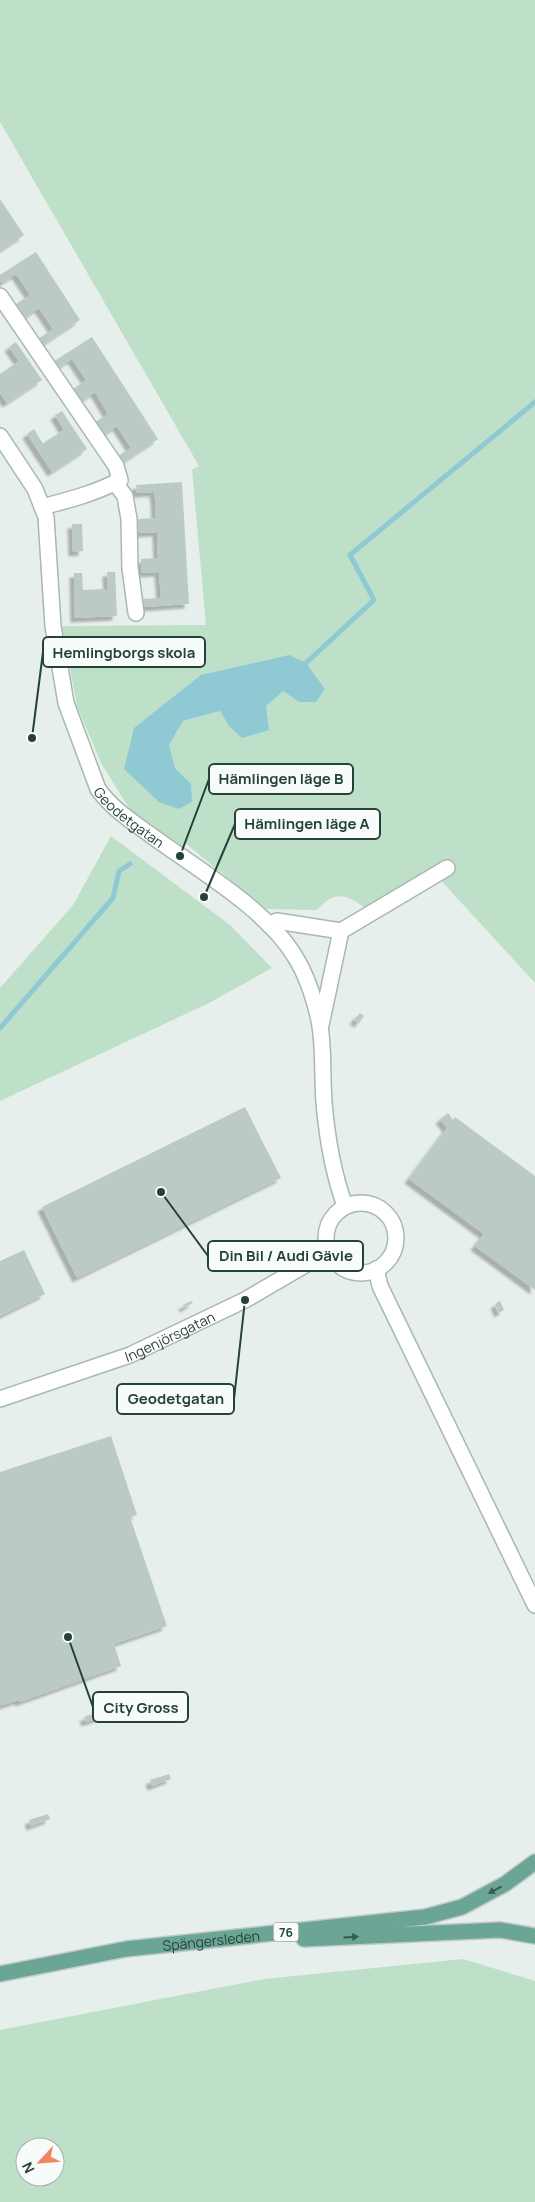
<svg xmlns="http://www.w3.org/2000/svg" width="535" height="2202" font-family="Manrope,sans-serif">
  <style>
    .green { fill: #bfe0c8; fill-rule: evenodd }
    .water { fill: #8ec9d4 }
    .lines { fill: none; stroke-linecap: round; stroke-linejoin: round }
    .stream { stroke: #8ec9d4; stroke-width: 5 }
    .building { fill: #bbcac4; filter: url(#shadow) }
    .minor-casing { stroke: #a8b8b2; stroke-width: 18 }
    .major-casing { stroke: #c2cac8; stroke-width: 18 }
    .minor { stroke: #fff; stroke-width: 15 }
    .major { stroke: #6aa596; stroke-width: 15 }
    .oneway { fill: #365b51 }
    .labels { text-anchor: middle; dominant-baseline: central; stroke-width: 4; stroke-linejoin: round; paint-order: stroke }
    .shield { fill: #f7fbf9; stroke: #637a73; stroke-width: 1 }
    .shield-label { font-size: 12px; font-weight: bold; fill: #24423a }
    .street-label { font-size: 14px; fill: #24423a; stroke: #f7fbf9 }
    .leader { fill: none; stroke: #24423a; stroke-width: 2 }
    .callout-dot { fill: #24423a; stroke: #f7fbf9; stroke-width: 2 }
    .callout { fill: #f7fbf9; stroke: #24423a; stroke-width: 2 }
    .callout-label { font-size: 15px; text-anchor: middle; font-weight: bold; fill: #24423a }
  </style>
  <defs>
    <filter id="shadow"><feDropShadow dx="-4.5" dy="4.5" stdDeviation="1" flood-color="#0004"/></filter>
  </defs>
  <rect width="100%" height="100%" fill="#e6efeb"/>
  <g class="green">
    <path d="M0,0H535V983L436,875L371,913C351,896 337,887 317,910L266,909L185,843L181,851L131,811L102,765L77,706L62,626L206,625L192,470L199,466L0,122ZM306,663L299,702L283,691L266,705L228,725L220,711L183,721L169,745L175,768L191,784L134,728Z"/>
    <path d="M111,836L230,925L272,968L209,1003L0,1101V988L73,905Z"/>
    <path d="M463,1959L535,1981V2202H0V2030L264,1979ZM25,2147H55V2177H25Z"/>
  </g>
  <path class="water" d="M289,655L306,663L325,689L316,702H299L283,691L266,706L269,730L242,738L228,725L220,711L183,721L169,745L175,768L191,784L192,802L179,809L159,802L124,769L134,728L201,675Z"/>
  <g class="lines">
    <g class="stream">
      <path d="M301,665L306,663L374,600L350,555L535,402"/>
      <path d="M0,1028L113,898L119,871L130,864"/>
    </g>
  </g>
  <g class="building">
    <path d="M0,199L24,235L0,251Z"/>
    <path d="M36,252L80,320L42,345L38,339L53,329L39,308L24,318L15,305L30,295L16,274L2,283L0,281V275Z"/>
    <path d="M92,337L158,439L120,464L116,457L131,448L117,426L102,436L94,423L108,414L95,392L80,402L72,390L86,380L72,359L58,368L53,362Z"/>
    <path d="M16,342L42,380L7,403L0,393V374L19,361L9,347Z"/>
    <path d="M62,411L87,449L52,472L27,434L34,429L43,444L48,440L64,430L55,415Z"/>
    <path d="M182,482L189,604L144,607L143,599L161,598L159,572L142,573L141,566V559L158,558L157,532L139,533L138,519L156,518L155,498L154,492L137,493L136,485Z"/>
    <path d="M72,524H82L83,551L73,552Z"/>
    <path d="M107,572H115L117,616L75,618L74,573H82L83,590L103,589H108Z"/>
    <path d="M360,1013L364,1016L359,1023L354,1020Z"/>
    <path d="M245,1107L281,1178L77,1278L42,1207Z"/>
    <path d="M448,1113L453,1120L455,1117L535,1176V1290L475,1246L484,1234L409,1179L447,1128L440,1119Z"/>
    <path d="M24,1250L45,1294L0,1316V1261Z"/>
    <path d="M191,1301L193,1303L184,1308L183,1305Z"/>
    <path d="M500,1301L504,1310L499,1313L495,1304Z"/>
    <path d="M111,1436L137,1515L130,1517L167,1626L114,1644L121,1666L20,1702L19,1700L0,1706V1472Z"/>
    <path d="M103,1710L105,1716L86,1722L84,1717Z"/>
    <path d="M169,1774L171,1779L152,1786L150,1780Z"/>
    <path d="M48,1814L50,1819L31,1826L29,1820Z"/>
  </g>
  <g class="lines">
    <g class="minor-casing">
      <g id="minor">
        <path d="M0,296L116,466L120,480C96,493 69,500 42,507"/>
        <path id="s1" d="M0,436L35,489L46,517L53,626L66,703L98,789C112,809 133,822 152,836C196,868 266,909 294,955C307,975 316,1003 320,1026C324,1051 322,1077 324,1102C327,1138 333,1173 345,1206"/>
        <path d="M115,483L125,496L129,519L130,568L136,613"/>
        <path d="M269,925L277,921L341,931"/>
        <path d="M321,1025L341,931L447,868"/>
        <circle cx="361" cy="1238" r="35"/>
        <path d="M376,1269L380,1286L535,1605"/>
        <path id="s2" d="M0,1399L130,1355L245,1300L329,1251"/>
      </g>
    </g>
    <g class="major-casing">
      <g id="major">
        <path d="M304,1939L500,1930L535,1936"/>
        <path id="s3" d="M0,1974L126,1949L425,1917L462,1907L505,1884L535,1862"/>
      </g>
    </g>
    <use href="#minor" class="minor"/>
    <use href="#major" class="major"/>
  </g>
  <defs><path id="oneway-solid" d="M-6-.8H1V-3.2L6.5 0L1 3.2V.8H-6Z" transform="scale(1.25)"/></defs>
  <g class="oneway">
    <use href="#oneway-solid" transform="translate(495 1890) rotate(152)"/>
    <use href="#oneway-solid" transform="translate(351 1937) rotate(-3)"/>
  </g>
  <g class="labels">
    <rect class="shield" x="273.5" y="1922.5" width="25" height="19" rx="4"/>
    <g class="shield-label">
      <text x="286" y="1932">76</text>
    </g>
    <g class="street-label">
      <text stroke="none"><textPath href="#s1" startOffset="415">Geodetgatan</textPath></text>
      <text stroke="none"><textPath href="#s2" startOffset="181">Ingenjörsgatan</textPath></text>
      <text stroke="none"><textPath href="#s3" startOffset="214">Spängersleden</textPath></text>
    </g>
  </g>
  <path class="leader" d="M32 738L43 652M180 856L209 779M204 897L235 824M161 1192L208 1256M245 1300L234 1399M68 1637L93 1707"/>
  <g class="callout-dot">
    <circle cx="32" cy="738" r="5"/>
    <circle cx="180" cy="856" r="5"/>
    <circle cx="204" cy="897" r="5"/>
    <circle cx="161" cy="1192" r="5"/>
    <circle cx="245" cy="1300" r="5"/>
    <circle cx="68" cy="1637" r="5"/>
  </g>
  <g class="callout">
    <rect x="43" y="637" width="162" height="30" rx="5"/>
    <rect x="209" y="764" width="144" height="30" rx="5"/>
    <rect x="235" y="809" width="145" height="30" rx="5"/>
    <rect x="208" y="1241" width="155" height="30" rx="5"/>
    <rect x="117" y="1384" width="117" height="30" rx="5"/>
    <rect x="93" y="1692" width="95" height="30" rx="5"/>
  </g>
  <g class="callout-label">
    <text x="124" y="658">Hemlingborgs skola</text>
    <text x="281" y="784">Hämlingen läge B</text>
    <text x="307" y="829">Hämlingen läge A</text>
    <text x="286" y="1261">Din Bil / Audi Gävle</text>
    <text x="176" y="1404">Geodetgatan</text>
    <text x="141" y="1713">City Gross</text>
  </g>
  <g transform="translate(40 2162) rotate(244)"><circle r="24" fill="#f7fbf9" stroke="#a3b1ad"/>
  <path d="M0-4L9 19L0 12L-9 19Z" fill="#f4845f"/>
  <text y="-8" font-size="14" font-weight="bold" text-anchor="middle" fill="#24423a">N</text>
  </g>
</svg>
